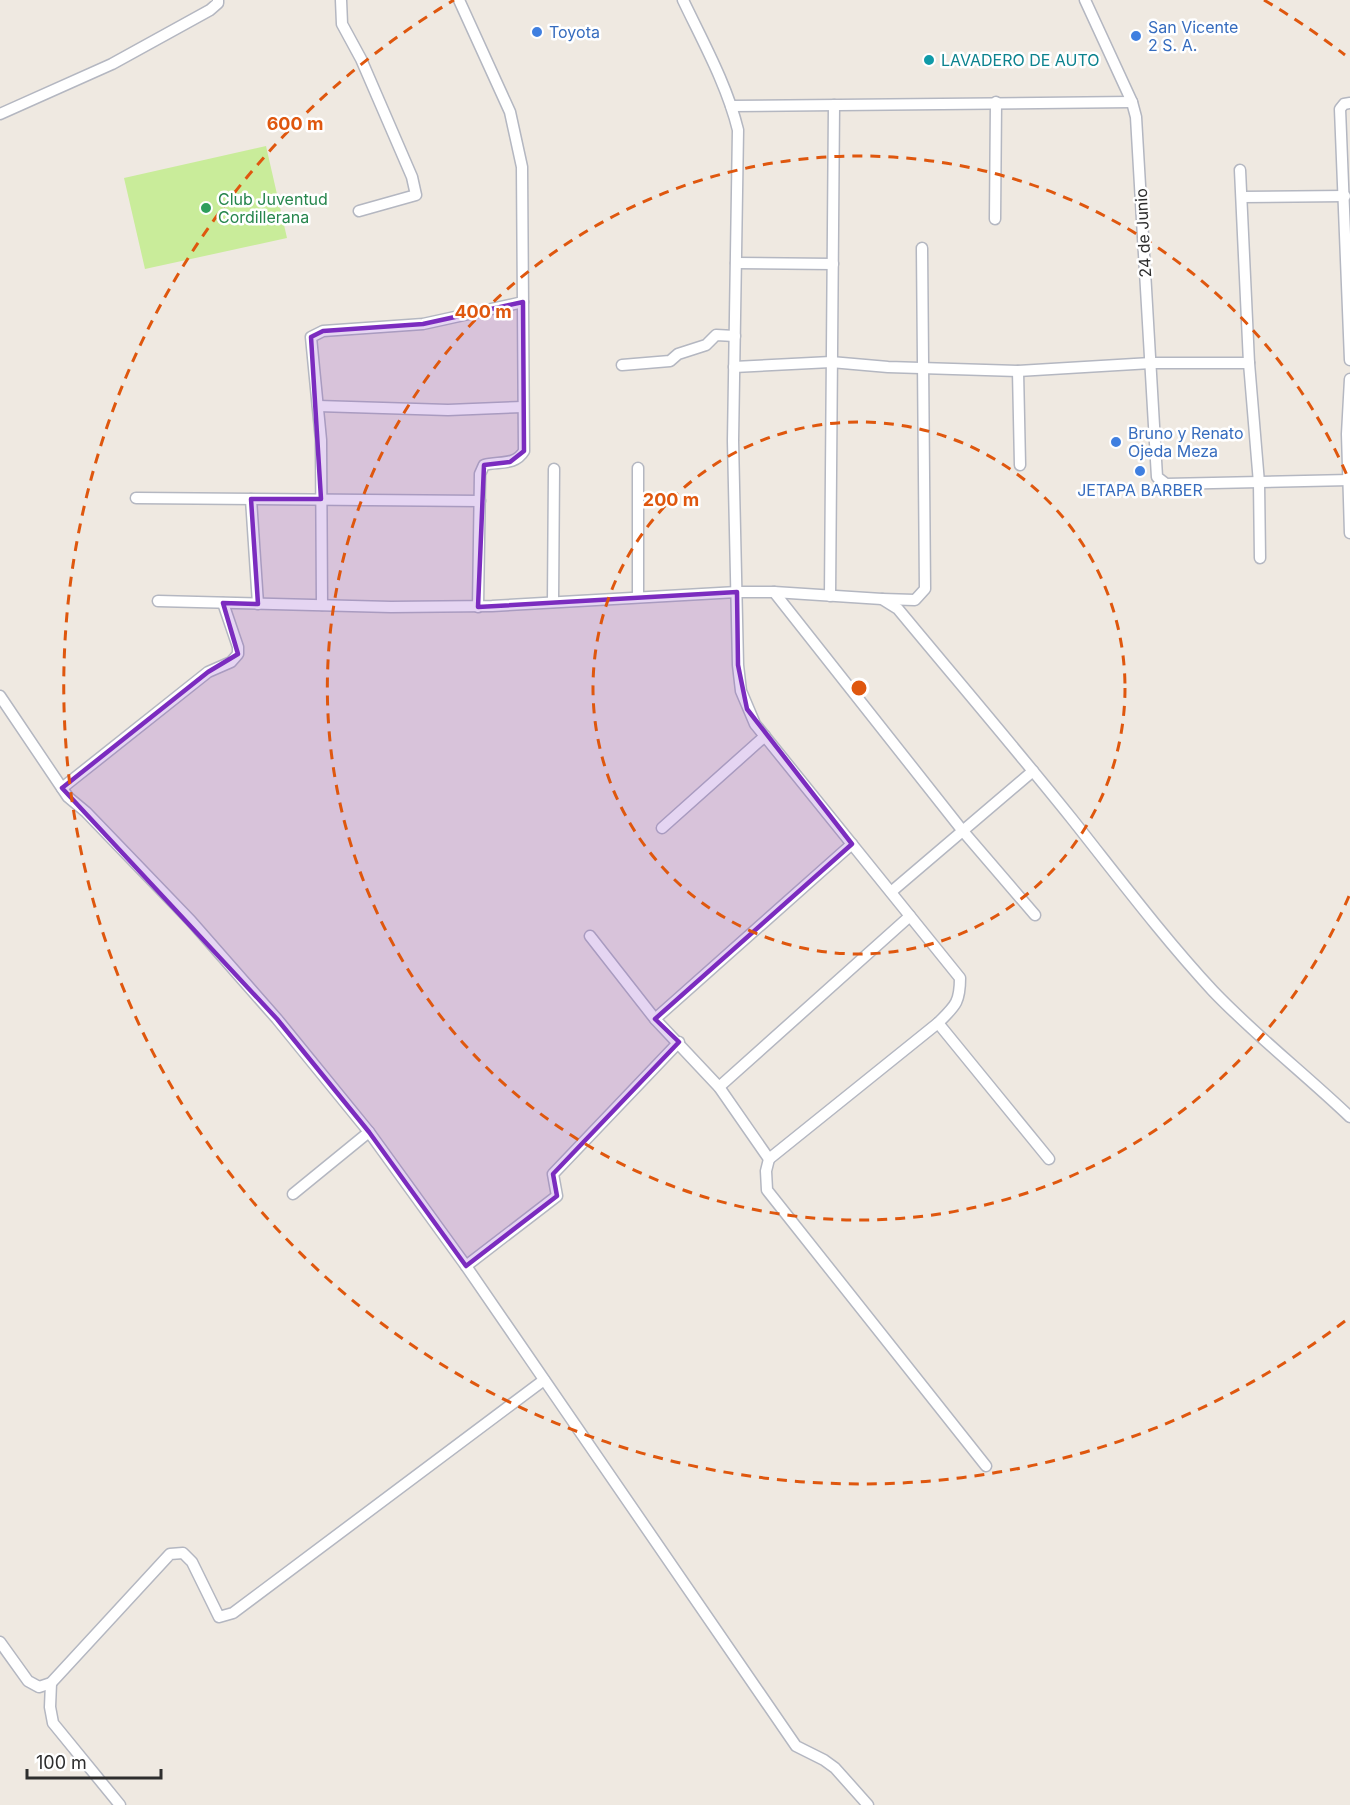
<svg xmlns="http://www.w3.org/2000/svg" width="1350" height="1805" font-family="Inter,sans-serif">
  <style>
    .pitch { fill: #c9ec9a }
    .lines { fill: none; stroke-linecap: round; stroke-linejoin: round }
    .minor-casing { stroke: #b4b7c1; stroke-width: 13 }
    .minor { stroke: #fff; stroke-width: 10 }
    .marked { fill: #7b2cbf; fill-opacity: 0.2; stroke: #7b2cbf; stroke-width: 4.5; stroke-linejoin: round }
    .ring { fill: none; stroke: #df570e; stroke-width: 3; stroke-dasharray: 10 8 }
    .shop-dot { fill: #3f7fe0; stroke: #fff; stroke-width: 2 }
    .culture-dot { fill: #0f9aa8; stroke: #fff; stroke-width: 2 }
    .leisure-dot { fill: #2e9e5b; stroke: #fff; stroke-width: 2 }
    .labels { text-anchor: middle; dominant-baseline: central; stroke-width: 5; stroke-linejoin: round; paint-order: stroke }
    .shop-label { font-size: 16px; fill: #366cbe; stroke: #fff; text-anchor: start }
    .culture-label { font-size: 16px; fill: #0d838f; stroke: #fff; text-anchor: start }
    .leisure-label { font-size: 16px; fill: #27864d; stroke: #fff; text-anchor: start }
    .street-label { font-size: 16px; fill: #2e2e2e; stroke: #fff }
    .centre { fill: #df570e; stroke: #fff; stroke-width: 3 }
    .ring-label { font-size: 18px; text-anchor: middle; font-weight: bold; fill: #df570e; stroke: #fff; stroke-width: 5; stroke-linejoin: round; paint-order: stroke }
  </style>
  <rect width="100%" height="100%" fill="#efe9e1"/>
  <path class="pitch" d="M266,146L287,238L145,269L124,178Z"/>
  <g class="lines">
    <g class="minor-casing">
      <g id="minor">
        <path d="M341,0L342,24L361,59L412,177L416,195L359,211"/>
        <path d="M459,0L510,112L522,167L524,451C515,466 499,461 484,465L480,474L478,607"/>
        <path d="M683,0C703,42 727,85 738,130L733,441L738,665L741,691L755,724L960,978C960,1003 955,1006 938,1023L769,1159"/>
        <path d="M1085,0L1132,102L1136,117L1157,477L1166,484L1350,480"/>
        <path d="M1350,103L1344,104L1340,109L1350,360"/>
        <path d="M731,106L1132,102"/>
        <path d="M0,114L112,64L210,10L218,3V0"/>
        <path d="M1240,170L1249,363L1259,483L1260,558"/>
        <path d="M1242,197L1345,196"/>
        <path d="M995,219L996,102"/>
        <path d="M736,263L833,264"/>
        <path d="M622,365L670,361L678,354L706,345L716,335L735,336"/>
        <path d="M734,367L831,362L888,367L1018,371L1151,363H1249"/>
        <path d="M1018,371L1020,465"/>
        <path d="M1350,379L1347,434L1350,533"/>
        <path d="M318,406L448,410L523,407"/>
        <path d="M136,498L480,501"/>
        <path d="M251,499L258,604"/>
        <path d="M774,592L962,830L1035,915"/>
        <path d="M830,596L834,105"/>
        <path d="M638,597V468"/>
        <path d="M882,599L915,600L925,589L922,248"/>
        <path d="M158,601L391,607L492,606L737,592H774L882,599L898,609C956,679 1015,748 1072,819C1118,877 1163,937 1213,991C1256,1036 1305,1074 1350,1117"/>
        <path d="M553,602L554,469"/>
        <path d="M322,605L321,440L311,337L323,331L423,324L523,302"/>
        <path d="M0,696L68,797L86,812L191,921L277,1019L369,1132L466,1266L796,1746L824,1760L835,1768L868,1805"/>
        <path d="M62,788L208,672L231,662L238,654V647L223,603"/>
        <path d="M662,828L765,736"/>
        <path d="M891,892L1033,771"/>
        <path d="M590,936L655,1019L719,1087L769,1159L766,1171L767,1190L986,1466"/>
        <path d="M655,1019L852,844"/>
        <path d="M938,1023L1049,1159"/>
        <path d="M719,1087L910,916"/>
        <path d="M293,1194L369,1132"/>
        <path d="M466,1266L557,1196L553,1174L679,1042"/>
        <path d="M0,1642L28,1681L39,1687L51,1683L170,1554L183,1553L192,1562L219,1617L233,1613L544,1380"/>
        <path d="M51,1683L50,1707L53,1723L120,1805"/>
      </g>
    </g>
    <use href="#minor" class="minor"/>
  </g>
  <path class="marked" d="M523,302L524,451L510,462L484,465L478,607L737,592L738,665L747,709L852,844L655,1019L679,1042L553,1174L557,1196L466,1266L369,1132L277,1019L62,788L208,672L238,654L223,603L258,604L251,499H321L311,337L323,331L423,324Z"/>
  <g class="ring">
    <circle cx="859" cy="688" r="266"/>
    <path d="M1349 896A532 532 0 1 1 1349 480"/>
    <path d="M1345 1321A798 798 0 1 1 454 0M1264 0A798 798 0 0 1 1345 55"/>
  </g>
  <g class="shop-dot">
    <circle cx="537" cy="32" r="6"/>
    <circle cx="1136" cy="36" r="6"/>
    <circle cx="1116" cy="442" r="6"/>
    <circle cx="1140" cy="471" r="6"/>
  </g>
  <circle class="culture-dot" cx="929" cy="60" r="6"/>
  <circle class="leisure-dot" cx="206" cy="208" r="6"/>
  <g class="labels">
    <g class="shop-label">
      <text x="1148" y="27">San Vicente<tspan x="1148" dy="18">2 S. A.</tspan></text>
      <text x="549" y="32">Toyota</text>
      <text x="1128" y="433">Bruno y Renato<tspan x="1128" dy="18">Ojeda Meza</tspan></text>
      <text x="1140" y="490" text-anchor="middle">JETAPA BARBER</text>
    </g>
    <g class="culture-label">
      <text x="941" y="60">LAVADERO DE AUTO</text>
    </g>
    <g class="leisure-label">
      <text x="218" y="199">Club Juventud<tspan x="218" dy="18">Cordillerana</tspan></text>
    </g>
    <g class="street-label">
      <text transform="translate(1143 233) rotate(-93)">24 de Junio</text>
    </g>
  </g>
  <circle cx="859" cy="688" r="9" class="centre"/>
  <g class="ring-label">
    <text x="295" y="130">600 m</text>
    <text x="483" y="318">400 m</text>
    <text x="671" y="506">200 m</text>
  </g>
  <path d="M27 1769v9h134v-9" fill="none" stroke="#2e2e2e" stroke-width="3"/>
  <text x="36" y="1769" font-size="18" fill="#2e2e2e" stroke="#ffffff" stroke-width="4.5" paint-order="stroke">100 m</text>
</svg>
